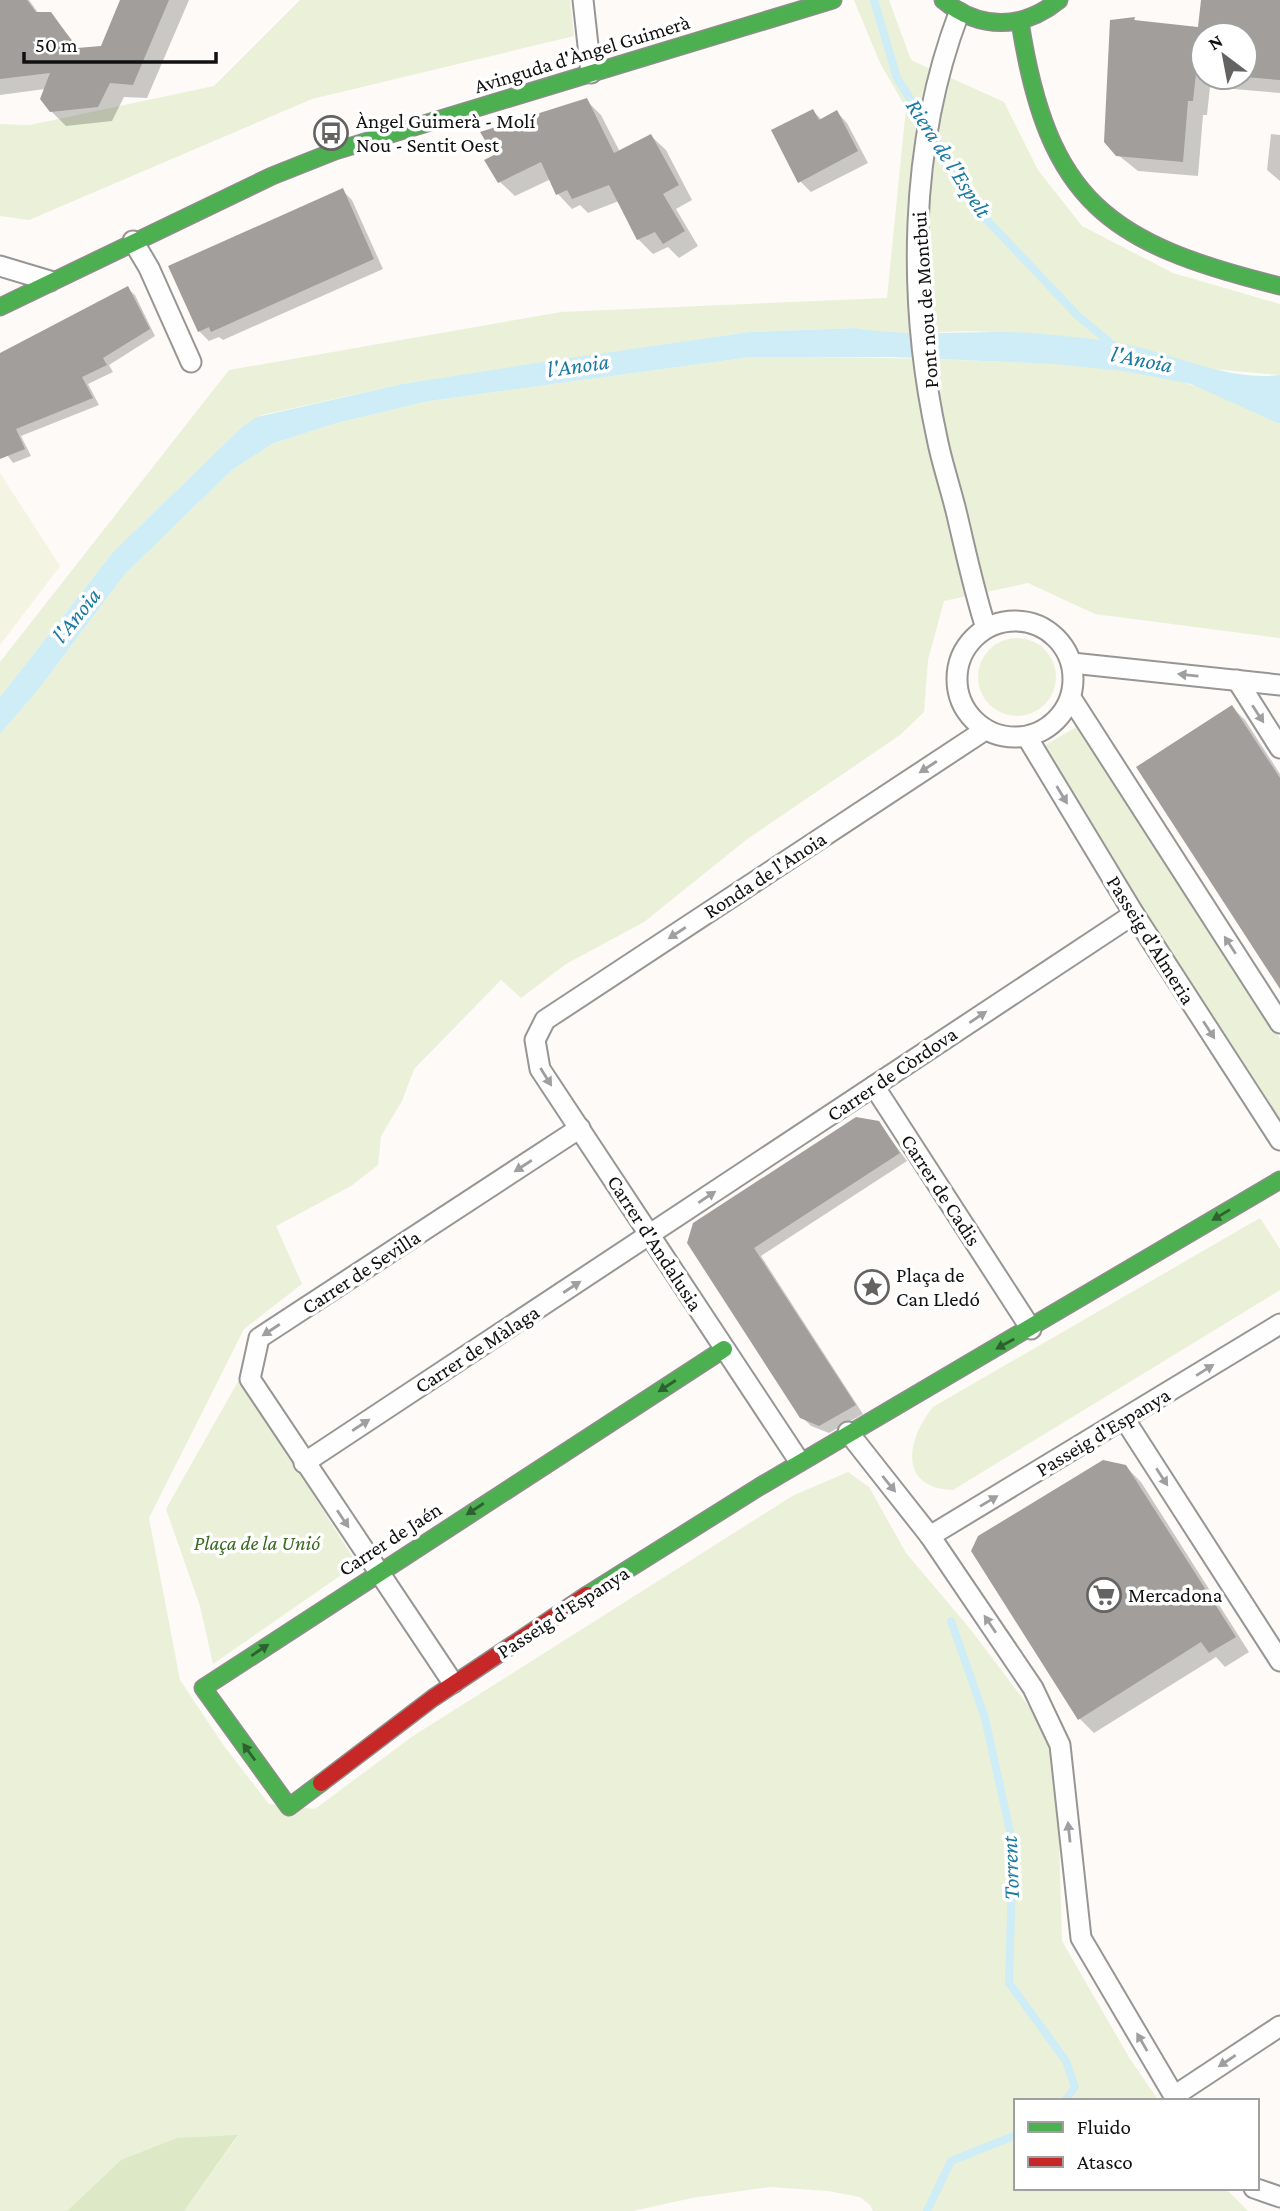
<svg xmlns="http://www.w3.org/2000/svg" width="1280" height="2211" font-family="'Crimson Pro',serif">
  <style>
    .green { fill: #eaf1d8 }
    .forest { fill: #dce8c6 }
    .pitch { fill: #f3f5e2 }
    .water { fill: #ceedf6 }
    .shadow { fill: #0003; fill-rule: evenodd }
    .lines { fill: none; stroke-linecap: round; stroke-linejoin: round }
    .stream { stroke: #ceedf6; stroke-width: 8 }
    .building { fill: #a19e9c }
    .street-casing { stroke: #979695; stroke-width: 23 }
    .fast-casing { stroke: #8e8d8b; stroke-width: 19 }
    .jam-casing { stroke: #8e8d8b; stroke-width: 19 }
    .street { stroke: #fffefe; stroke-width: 19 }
    .fast { stroke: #4caf50; stroke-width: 16 }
    .jam { stroke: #c62828; stroke-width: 16 }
    .oneway { fill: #a09f9f }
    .oneway2 { fill: #2e6030 }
    .labels { text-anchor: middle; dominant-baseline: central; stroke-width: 7; stroke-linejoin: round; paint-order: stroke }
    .street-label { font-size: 21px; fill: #111; stroke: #fff }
    .poi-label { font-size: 21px; fill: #111; stroke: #fff; text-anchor: start }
    .park-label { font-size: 21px; font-style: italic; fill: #3a6921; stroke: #fff }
    .water-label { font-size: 23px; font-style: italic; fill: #1a7aa2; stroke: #fff }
  </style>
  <rect width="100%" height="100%" fill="#fdfaf7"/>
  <g class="green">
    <path d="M300,0H570L574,36L312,99L29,220L0,216V124L30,125L214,86Z"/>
    <path d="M854,0H889L911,60L1004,102L1038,170L1082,226L1173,273L1280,304V375L1211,369L1132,346L1042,334L966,331L890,334L856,328L749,332L402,384L262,415L243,426L113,552L0,697V662L229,370L561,312L887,298L906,108L880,63Z"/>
    <path d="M751,357C836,357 922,358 1007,362C1068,364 1135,365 1192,385C1223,395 1252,409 1280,424V638L1095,614L1028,583L944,601L928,660L924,712L900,735L746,840L644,922L566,964L521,998L501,980L414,1069L402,1101L381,1136L378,1165L351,1186L276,1226L302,1284L244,1329L149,1518L180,1680L224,1746L269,1804L315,1809L413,1736L794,1495L848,1472L869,1487L906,1553L971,1630L1039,1720L1057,1770L1062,1941L1130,2059L1159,2101H1016V2188H1225L1248,2211H873L870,2205L860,2197L828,2191L770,2187L692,2198L633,2211H184L238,2136L121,2160L67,2211H0V734L38,690L125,574L232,470L274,443L337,423L429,401Z"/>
    <circle cx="1017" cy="677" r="39"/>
    <path d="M1080,725L1280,1039V1130L1040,748Z"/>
    <path d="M1260,1218L1280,1249V1290L953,1490C898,1488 906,1440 933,1407Z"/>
    <path d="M240,1378L357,1564L213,1664L200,1606L166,1509Z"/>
  </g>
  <path class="forest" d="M238,2135L184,2211H67L121,2160L177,2138Z"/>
  <path class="pitch" d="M0,473L60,566L0,645Z"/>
  <path class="water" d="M856,328C917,339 980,328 1043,334C1072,337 1105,339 1133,346C1182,357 1230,381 1280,375V424L1191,384L1123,371L1054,364L893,357H751L429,401L337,423L274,443L232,470L125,574L38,690L0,734V697L113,552L243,426L257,417L402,384L556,360L749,332Z"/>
  <g class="shadow">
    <path d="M0,0H29L39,14H51L80,50L102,47L122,0H189L147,98L124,97L112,121L66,126L51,111L45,89L0,95Z"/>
    <path d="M1202,0H1280V93L1210,87L1207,115H1203L1198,176L1138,171L1113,151L1134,19L1137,22L1200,29ZM1203,35H1245V77H1203Z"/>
    <path d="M586,100L601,115L620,152L651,136L666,150L692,200L676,209L698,246L679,258L668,247L653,254L638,239L619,201L588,213L580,205L572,209L558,194L551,179L515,196L500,182Z"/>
    <path d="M813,111L822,120L837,112L847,123L868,163L811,192L800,181Z"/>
    <path d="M1271,134L1280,135V181L1267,170Z"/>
    <path d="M342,190L352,200L383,269L223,340L219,337L209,341L199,331Z"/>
    <path d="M128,289L135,295L155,336L109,365L113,372L88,384L99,405L21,436L31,456L13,463L0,445V355Z"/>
    <path d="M1232,707L1245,720L1280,774V986Z"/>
    <path d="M878,1122L907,1161L761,1256L863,1414L829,1433L811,1426L802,1417L689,1243Z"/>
    <path d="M1125,1466L1141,1482L1249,1652L1225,1667L1216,1657L1094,1733L1079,1718Z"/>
  </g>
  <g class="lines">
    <g class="stream">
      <path d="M874,0L897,78L925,122"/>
      <path d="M932,133L985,218L1078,316L1119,350"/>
      <path d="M951,1621L985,1718L1013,1845L1009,1983L1066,2061L1075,2087L1065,2101"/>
      <path d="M927,2211L951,2161L1016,2135"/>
    </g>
  </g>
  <g class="building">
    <path d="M0,0H27L36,12H51L77,48L101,46L120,0H169L133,85L110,83L98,107L50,112L40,99L50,73L0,79Z"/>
    <path d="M1201,0H1280V80L1245,77V35H1203V74L1196,73L1193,101H1188L1183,162L1116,156L1104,142L1110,20L1135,17L1134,20L1198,27Z"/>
    <path d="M587,98L614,153L651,134L679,185L663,194L685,231L663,244L655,232L637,240L609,185L572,199L567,190L556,195L541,162L498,183L484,160L494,155L480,132Z"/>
    <path d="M813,109L819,120L837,110L858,151L798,183L771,130Z"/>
    <path d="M343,188L374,259L211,332L209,327L198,332L168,266Z"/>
    <path d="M128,286L150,329L103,358L107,365L82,377L93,398L16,429L25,449L0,459V353Z"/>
    <path d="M1232,705L1280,778V989L1136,767Z"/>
    <path d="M856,1117L879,1121L900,1153L754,1248L856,1405L819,1426L800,1418L687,1243L693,1223Z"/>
    <path d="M1103,1460L1126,1465L1236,1637L1209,1653L1201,1642L1078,1720L971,1551L978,1536Z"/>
  </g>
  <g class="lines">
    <g class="street-casing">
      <g id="street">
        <path d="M583,0L591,73"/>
        <path d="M959,13C909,144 907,301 937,438C942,464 951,489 957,515C966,553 974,591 986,628"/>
        <path d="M133,241L149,268L191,362"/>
        <path d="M0,266L50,281"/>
        <circle cx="1015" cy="679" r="58"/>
        <path d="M1072,663L1280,685"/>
        <path d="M1237,680L1280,748"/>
        <path d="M1071,698L1280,1023"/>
        <path d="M1027,737L1134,914L1280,1140"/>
        <path d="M874,1086L1031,1329"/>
        <path d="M1125,1420L1280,1661"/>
        <path d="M848,1432L930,1536L1033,1688L1060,1745L1081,1938L1177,2101"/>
        <path d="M799,1461L540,1069L535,1040L545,1020L985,730"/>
        <path d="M304,1463L1134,914"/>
        <path d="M930,1536L1280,1324"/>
        <path d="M453,1683L250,1379L259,1338L580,1128"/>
        <path d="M1174,2096L1280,2026"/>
        <path d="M1254,2188L1280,2197"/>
      </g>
    </g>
    <g class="fast-casing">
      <g id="fast">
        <path d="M943,0C980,30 1022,30 1059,0"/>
        <path d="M1020,22C1048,202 1109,244 1280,286"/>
        <path d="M0,307L272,176L335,151L833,0"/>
        <path d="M587,1595L759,1487L1280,1180"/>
        <path d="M321,1783L289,1807L203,1688L724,1349"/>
      </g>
    </g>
    <g class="jam-casing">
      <path id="jam" d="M321,1783L433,1698L587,1595"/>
    </g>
    <use href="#street" class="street"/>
    <use href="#fast" class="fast"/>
    <use href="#jam" class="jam"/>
  </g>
  <defs><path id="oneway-solid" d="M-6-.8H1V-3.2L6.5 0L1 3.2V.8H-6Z" transform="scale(1.75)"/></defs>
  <g class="oneway">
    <use href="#oneway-solid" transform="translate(1188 675) rotate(-174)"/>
    <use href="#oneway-solid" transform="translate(1258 714) rotate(57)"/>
    <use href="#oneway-solid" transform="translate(928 767) rotate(147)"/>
    <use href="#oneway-solid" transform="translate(1062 795) rotate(59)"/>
    <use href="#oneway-solid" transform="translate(677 933) rotate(147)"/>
    <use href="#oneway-solid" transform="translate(1230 945) rotate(-123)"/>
    <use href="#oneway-solid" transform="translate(978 1017) rotate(-34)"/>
    <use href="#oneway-solid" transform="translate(1209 1030) rotate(57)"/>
    <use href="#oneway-solid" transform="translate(546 1077) rotate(58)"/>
    <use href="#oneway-solid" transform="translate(523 1166) rotate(147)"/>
    <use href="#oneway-solid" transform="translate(707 1197) rotate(-34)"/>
    <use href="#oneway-solid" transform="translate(572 1287) rotate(-33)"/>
    <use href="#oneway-solid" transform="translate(271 1330) rotate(147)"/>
    <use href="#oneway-solid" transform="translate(1205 1370) rotate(-32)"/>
    <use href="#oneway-solid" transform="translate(361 1425) rotate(-33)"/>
    <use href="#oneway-solid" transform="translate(1162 1477) rotate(57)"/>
    <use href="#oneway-solid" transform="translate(889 1484) rotate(51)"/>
    <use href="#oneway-solid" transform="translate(989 1501) rotate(-31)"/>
    <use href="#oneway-solid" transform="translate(343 1519) rotate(56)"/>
    <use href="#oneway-solid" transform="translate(990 1624) rotate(-124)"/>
    <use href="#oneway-solid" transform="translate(1069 1832) rotate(-96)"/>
    <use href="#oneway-solid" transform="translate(1142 2042) rotate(-120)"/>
    <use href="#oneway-solid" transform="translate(1227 2061) rotate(146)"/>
  </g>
  <g class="oneway2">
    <use href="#oneway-solid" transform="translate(1221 1215) rotate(149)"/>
    <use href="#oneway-solid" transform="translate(1005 1344) rotate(151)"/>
    <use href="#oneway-solid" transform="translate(667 1386) rotate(147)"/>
    <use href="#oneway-solid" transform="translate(475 1509) rotate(147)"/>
    <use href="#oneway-solid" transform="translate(260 1650) rotate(-34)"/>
    <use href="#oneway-solid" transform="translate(249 1752) rotate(-126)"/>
  </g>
  <defs>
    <g id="bus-ring" transform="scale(1.75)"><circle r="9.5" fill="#fff" stroke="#646362" stroke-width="1.5"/><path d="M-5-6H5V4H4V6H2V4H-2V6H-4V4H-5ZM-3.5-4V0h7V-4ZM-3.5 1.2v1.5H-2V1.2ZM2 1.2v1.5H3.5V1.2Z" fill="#646362"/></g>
    <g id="sight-ring" transform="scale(1.75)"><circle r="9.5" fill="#fff" stroke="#646362" stroke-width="1.5"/><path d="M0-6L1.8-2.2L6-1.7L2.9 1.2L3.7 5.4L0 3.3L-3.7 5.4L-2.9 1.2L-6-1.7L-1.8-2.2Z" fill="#646362"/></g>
    <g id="supermarket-ring" transform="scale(1.75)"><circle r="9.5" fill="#fff" stroke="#646362" stroke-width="1.5"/><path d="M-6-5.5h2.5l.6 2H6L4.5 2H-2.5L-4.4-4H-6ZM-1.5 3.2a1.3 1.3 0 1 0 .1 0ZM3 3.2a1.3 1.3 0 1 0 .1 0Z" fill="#646362"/></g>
  </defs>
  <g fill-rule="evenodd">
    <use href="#bus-ring" x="331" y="133"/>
    <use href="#sight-ring" x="872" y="1287"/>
    <use href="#supermarket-ring" x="1104" y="1595"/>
  </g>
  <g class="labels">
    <g class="street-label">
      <text transform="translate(582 54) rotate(-17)">Avinguda d'Àngel Guimerà</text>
      <text transform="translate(925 300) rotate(-94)">Pont nou de Montbui</text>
      <text transform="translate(765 875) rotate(-33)">Ronda de l'Anoia</text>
      <text transform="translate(1151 940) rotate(58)">Passeig d'Almeria</text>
      <text transform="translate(892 1074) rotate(-34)">Carrer de Còrdova</text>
      <text transform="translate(941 1190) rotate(57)">Carrer de Cadis</text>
      <text transform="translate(655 1243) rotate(57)">Carrer d'Andalusia</text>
      <text transform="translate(361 1272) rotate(-33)">Carrer de Sevilla</text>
      <text transform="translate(477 1349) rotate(-33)">Carrer de Màlaga</text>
      <text transform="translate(1103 1432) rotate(-31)">Passeig d'Espanya</text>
      <text transform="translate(390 1539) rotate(-33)">Carrer de Jaén</text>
      <text transform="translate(563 1612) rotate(-33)">Passeig d'Espanya</text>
    </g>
    <g class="poi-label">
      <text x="356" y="121">Àngel Guimerà - Molí<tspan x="356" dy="24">Nou - Sentit Oest</tspan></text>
      <text x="896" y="1275">Plaça de<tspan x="896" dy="24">Can Lledó</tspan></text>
      <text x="1128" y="1595">Mercadona</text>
    </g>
    <g class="park-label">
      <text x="257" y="1543">Plaça de la Unió</text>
    </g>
    <g class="water-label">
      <text transform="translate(949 158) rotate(57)">Riera de l'Espelt</text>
      <text transform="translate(1142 359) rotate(11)">l'Anoia</text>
      <text transform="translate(578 365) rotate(-8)">l'Anoia</text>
      <text transform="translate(76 615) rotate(-51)">l'Anoia</text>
      <text transform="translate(1010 1868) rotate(-92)">Torrent</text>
    </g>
  </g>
  <rect x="1014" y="2099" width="245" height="91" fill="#ffffff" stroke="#a0a0a0" stroke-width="2"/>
  <rect x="1028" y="2122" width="35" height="10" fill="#4caf50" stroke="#a0a0a0" stroke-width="2"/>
  <text x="1077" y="2134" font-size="21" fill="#111111">Fluido</text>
  <rect x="1028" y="2157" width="35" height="10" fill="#c62828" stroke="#a0a0a0" stroke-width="2"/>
  <text x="1077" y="2169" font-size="21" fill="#111111">Atasco</text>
  <g transform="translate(1224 56) rotate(328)"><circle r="33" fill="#ffffff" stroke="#a0a0a0" stroke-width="2"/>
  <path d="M0-5L12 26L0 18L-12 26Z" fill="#646362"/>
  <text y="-10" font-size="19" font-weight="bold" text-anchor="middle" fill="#111111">N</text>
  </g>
  <path d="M24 52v10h192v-10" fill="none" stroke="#111111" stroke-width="3.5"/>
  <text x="35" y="52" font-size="21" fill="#111111" stroke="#ffffff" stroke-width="5" paint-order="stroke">50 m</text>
</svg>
